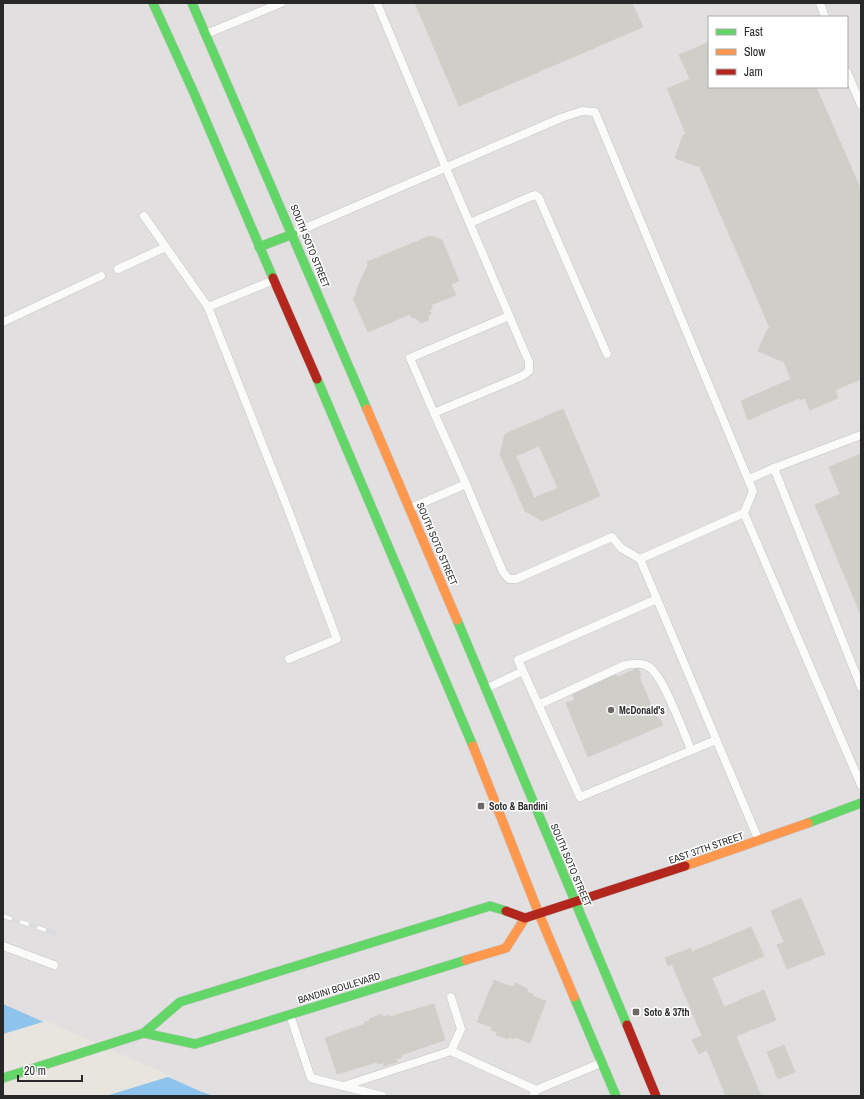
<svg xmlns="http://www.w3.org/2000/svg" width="864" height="1099" font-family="'Archivo Narrow',sans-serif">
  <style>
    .industrial { fill: #e2dfe0; fill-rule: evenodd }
    .water { fill: #8dc3ec }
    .pier { fill: #e7e5dd }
    .building { fill: #d0cec8; stroke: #d2d0c9; fill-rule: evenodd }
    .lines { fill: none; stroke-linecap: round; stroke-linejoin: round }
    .lane-casing { stroke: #c4c3c3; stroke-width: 9 }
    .fast-casing { stroke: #c4c3c3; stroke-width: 10 }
    .slow-casing { stroke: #c4c3c3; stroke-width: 10 }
    .jam-casing { stroke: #c4c3c3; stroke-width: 10 }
    .lane { stroke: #fbfbfa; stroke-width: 8 }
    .fast { stroke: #63d668; stroke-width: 9 }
    .slow { stroke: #ff974d; stroke-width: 9 }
    .jam { stroke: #b3261e; stroke-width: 9 }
    .rail-casing { stroke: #dcdcde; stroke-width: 4.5 }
    .rail { stroke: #fff; stroke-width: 3; stroke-dasharray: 9; stroke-linecap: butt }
    .poi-dot { fill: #6b6a67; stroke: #fff; stroke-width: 1.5 }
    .labels { text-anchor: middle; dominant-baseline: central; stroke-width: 3; stroke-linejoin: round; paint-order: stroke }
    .street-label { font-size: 10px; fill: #282828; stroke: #fff }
    .poi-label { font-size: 10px; font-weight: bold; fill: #282828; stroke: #fff; text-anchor: start }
  </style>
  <rect width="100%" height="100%" fill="#e7e5dd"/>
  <path class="industrial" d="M3,3H861V1096H3ZM709,17H847V87H709Z"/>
  <path class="water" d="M3,1004L202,1092L214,1096H3Z"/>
  <path class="pier" d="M46,1021L171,1076L106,1096H3V1034Z"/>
  <g class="building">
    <path d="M415,3H632L643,27L459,106Z"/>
    <path d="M709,42V87H816L861,190V379L835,390L838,398L810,410L805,398L800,400L799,398L748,420L741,401L791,379L783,360L781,361L758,351L767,330L770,328L699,165L696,166L675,158L683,135L686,134L667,88H672L671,87L690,79L679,55Z"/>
    <path d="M430,236L442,240L459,281L451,284L456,295L431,305L432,309L429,310L431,314L428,316L429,320L421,323L414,317L412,318L410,314L368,332L353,298L355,297L358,286L368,265L367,262Z"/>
    <path d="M563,409L600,496L542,521L525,511L500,454L505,434ZM539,446L558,488L534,498L516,456Z"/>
    <path d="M861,454V615L815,505L840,494L829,467Z"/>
    <path d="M638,668L641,676L639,677L657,718L659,717L663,725L588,757L566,703L575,700L571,692L615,673L617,677Z"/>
    <path d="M801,898L825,954L787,969L777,945L784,942L771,911Z"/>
    <path d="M751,927L764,956L712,978L724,1007L764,990L776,1020L736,1036L761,1096H726L707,1050L699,1054L692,1040L702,1036L672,964L668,966L665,958L691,948L692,952Z"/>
    <path d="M494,980L509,986H514L515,983L528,989L527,992L533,994L532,996L546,1001L530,1043L515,1037L514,1039L509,1037L508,1039L496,1035L497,1032L491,1030L492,1027L477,1022Z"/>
    <path d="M434,1004L445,1040L401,1055L402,1057L396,1059L397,1062L384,1066L383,1063L378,1064L377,1062L337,1074L325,1038L365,1024L364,1022L369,1021V1019L382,1014L383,1017L389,1015V1017Z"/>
    <path d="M784,1045L795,1072L778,1079L767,1052Z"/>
  </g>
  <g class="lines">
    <g class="lane-casing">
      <g id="lane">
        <path d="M377,3L446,168L529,362V371L522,376L434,413L466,484"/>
        <path d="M820,3L825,17"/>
        <path d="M206,34L281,3"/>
        <path d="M847,72L861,105"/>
        <path d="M144,216L208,307L286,504L337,639L289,659"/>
        <path d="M470,223L532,196L535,195L539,198L607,354"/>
        <path d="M294,233L561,118L582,111L595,112L753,491L744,513L640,559L621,548L612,537L516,579H509L503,572L466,484L411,508"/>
        <path d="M118,269L166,247"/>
        <path d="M208,307L274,280"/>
        <path d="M3,322L101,276"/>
        <path d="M434,413L410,358L509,316"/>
        <path d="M774,468L861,435"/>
        <path d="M749,479L774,468L861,687"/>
        <path d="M744,513L861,785"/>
        <path d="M640,559L657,599"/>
        <path d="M487,688L523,671"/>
        <path d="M538,705L625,665C634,664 641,662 649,667C663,675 684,733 691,750"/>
        <path d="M716,740L580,797L518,660L657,599L759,841"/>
        <path d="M3,946L54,965"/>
        <path d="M451,997L461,1029L451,1051L536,1090"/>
        <path d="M290,1015L311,1078L382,1096"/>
        <path d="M344,1086L451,1051"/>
        <path d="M533,1096L536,1090L601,1063"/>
      </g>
    </g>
    <g class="fast-casing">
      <g id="fast">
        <path d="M153,3L194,93L273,278"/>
        <path d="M192,3L367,409"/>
        <path d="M259,247L293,234"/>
        <path d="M317,379L473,746"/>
        <path d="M457,620L627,1025"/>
        <path d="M808,823L861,803"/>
        <path d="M574,997L616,1096"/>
        <path d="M144,1033L195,1044L466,960"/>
        <path d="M3,1078L144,1033L180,1002L490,906L506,911"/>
      </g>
    </g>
    <g class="slow-casing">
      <g id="slow">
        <path d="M367,409L457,620"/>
        <path d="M473,746L539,914L574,997"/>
        <path d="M685,866L808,823"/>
        <path d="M466,960L506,948L525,918"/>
      </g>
    </g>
    <g class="jam-casing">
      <g id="jam">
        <path d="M273,278L317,379"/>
        <path d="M506,911L525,918L685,866"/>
        <path d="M627,1025L656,1096"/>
      </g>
    </g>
    <use href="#lane" class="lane"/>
    <use href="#fast" class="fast"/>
    <use href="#slow" class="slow"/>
    <use href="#jam" class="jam"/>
    <g class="rail-casing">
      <path id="rail" d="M3,916L54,933"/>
    </g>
    <use href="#rail" class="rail"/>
  </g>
  <g class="poi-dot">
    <circle cx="611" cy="710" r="4"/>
    <rect x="477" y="802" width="8" height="8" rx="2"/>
    <rect x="632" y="1008" width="8" height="8" rx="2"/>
  </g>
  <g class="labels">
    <g class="street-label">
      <text transform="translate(310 246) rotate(68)">SOUTH SOTO STREET</text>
      <text transform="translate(437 544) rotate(67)">SOUTH SOTO STREET</text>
      <text transform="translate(706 848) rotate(-19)">EAST 37TH STREET</text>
      <text transform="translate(571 865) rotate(67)">SOUTH SOTO STREET</text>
      <text transform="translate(339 988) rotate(-17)">BANDINI BOULEVARD</text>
    </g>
    <g class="poi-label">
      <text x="619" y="710">McDonald's</text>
      <text x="489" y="806">Soto &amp; Bandini</text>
      <text x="644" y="1012">Soto &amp; 37th</text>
    </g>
  </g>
  <rect width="864" height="1099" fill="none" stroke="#282828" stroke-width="8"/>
  <rect x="708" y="16" width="140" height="72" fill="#ffffff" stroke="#a9a9a9"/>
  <rect x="716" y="29" width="20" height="6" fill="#63d668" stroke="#a9a9a9"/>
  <text x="744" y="36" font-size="12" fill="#282828">Fast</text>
  <rect x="716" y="49" width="20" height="6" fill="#ff974d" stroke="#a9a9a9"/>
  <text x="744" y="56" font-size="12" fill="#282828">Slow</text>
  <rect x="716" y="69" width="20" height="6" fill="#b3261e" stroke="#a9a9a9"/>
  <text x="744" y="76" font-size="12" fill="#282828">Jam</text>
  <path d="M18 1075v6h64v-6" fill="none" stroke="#282828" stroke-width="2"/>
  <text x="24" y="1075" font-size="12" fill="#282828" stroke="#ffffff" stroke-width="3" paint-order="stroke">20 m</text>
</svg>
